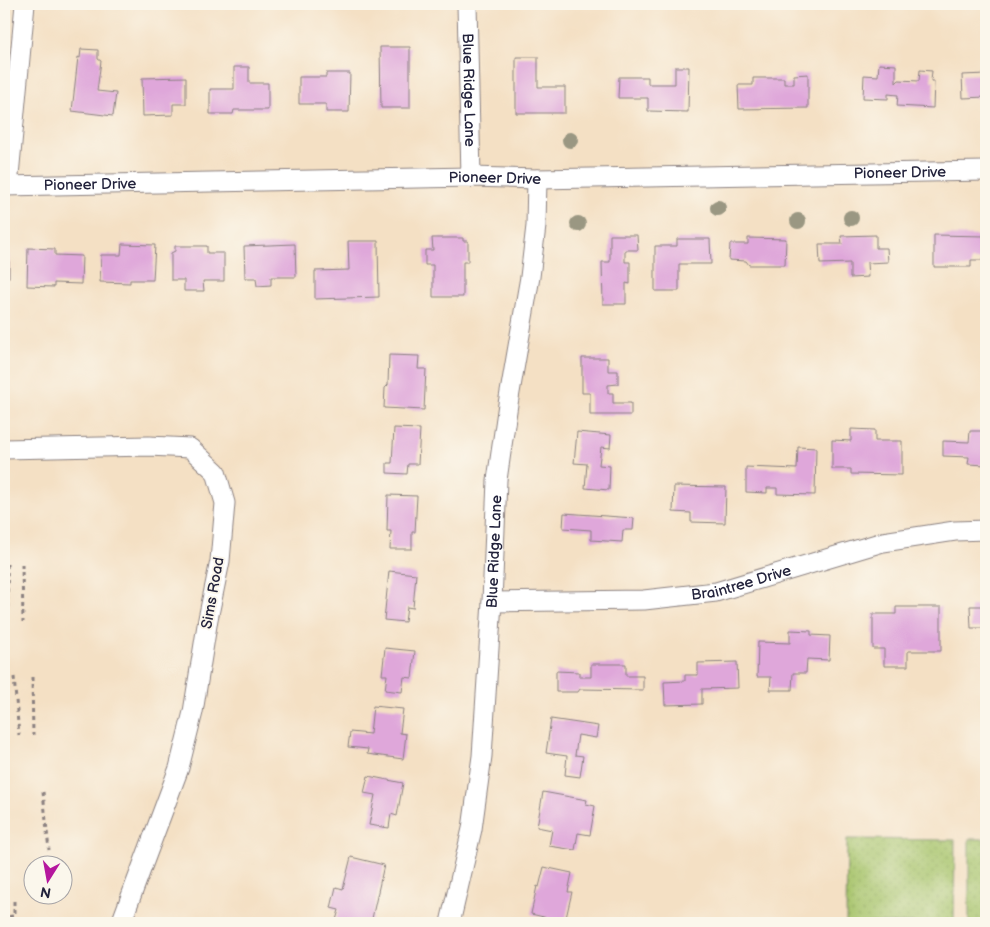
<svg xmlns="http://www.w3.org/2000/svg" width="990" height="927" font-family="'Balsamiq Sans',sans-serif">
  <style>
    .park { fill: url(#park-dots); stroke: #657454 }
    .building { fill: #dfa7da }
    .lines { fill: none; stroke-linecap: round; stroke-linejoin: round }
    .street-casing { stroke: #8b8180; stroke-width: 21 }
    .path { stroke: #8b8180; stroke-width: 3; stroke-dasharray: 4 4; stroke-linecap: butt }
    .street { stroke: #fff; stroke-width: 19 }
    .tree { fill: #9a9782 }
    .labels { text-anchor: middle; dominant-baseline: central; stroke-width: 4; stroke-linejoin: round; paint-order: stroke }
    .street-label { font-size: 15px; fill: #22223b; stroke: #fbf7ec }
  </style>
  <defs>
    <pattern id="park-dots" width="8" height="8" patternUnits="userSpaceOnUse" patternTransform="scale(1.25)"><rect width="8" height="8" fill="#a8c56d"/><path d="M2 2h.1M6 6h.1" fill="none" stroke="#90a95f" stroke-width="1.8" stroke-linecap="round"/></pattern>
  </defs>
  <rect width="100%" height="100%" fill="#fbf7ec"/>
  <filter id="ink" filterUnits="userSpaceOnUse"><feTurbulence type="fractalNoise" baseFrequency=".02" numOctaves="2"/><feDisplacementMap in="SourceGraphic" scale="10" xChannelSelector="R" yChannelSelector="G"/><feConvolveMatrix kernelMatrix="1 2 1 2 8 2 1 2 1" color-interpolation-filters="sRGB"/></filter>
  <filter id="wash" filterUnits="userSpaceOnUse"><feTurbulence type="fractalNoise" baseFrequency=".0096" numOctaves="4" result="noise"/><feDisplacementMap in="SourceGraphic" scale="20" xChannelSelector="R" yChannelSelector="G"/><feGaussianBlur stdDeviation="1.12" result="paint"/><feColorMatrix in="noise" values="0 0 0 0 0 0 0 0 0 0 0 0 0 0 0 0 0 1.4 0 .05"/><feComposite in="paint" operator="in"/></filter>
  <g filter="url(#wash)">
    <rect width="100%" height="100%" fill="#f4e0c4"/>
    <g class="park">
      <path d="M847,839L955,840L954,923H846Z"/>
      <rect x="969" y="839" width="17" height="84"/>
    </g>
    <g id="blocks">
      <g class="building">
        <path d="M380,47H410V108H381Z"/>
        <path d="M81,49L98,50V59L101,61L97,91L116,93L113,116L72,111L78,57L80,58Z"/>
        <path d="M516,57H538V87H565V113H516Z"/>
        <path d="M879,64L896,65V83L899,80L919,81L920,70L932,71L931,81H934L933,108L897,106L898,95L888,94V99L863,98L864,75L878,76Z"/>
        <path d="M234,67H249V83H268V110H234L233,114H210V89H234Z"/>
        <path d="M675,67H689L688,112L648,111V98H618L619,77H648V84H675Z"/>
        <path d="M326,73H350L349,112H326V104H299V77H326Z"/>
        <path d="M808,74V108L739,109L738,85H753V78H784V84H794V75Z"/>
        <path d="M986,74V97L963,98L962,75Z"/>
        <path d="M186,77V104H173V115L143,116L142,78Z"/>
        <path d="M610,235H637L638,250H625V262H630V284L626,283V304H603L602,262H610Z"/>
        <path d="M876,235V248H887L888,262L867,263L868,277L850,278V263L820,264L819,244H842L841,236Z"/>
        <path d="M934,235L986,236V260H971V267H934Z"/>
        <path d="M432,238H463V241H468V262H463V297H433V265H425V250H433Z"/>
        <path d="M748,238L786,239L785,265H749L746,261L729,260L730,244H748Z"/>
        <path d="M677,239H710L711,264H679V291H655V246H677Z"/>
        <path d="M348,241H378L379,297L315,299V271L349,270Z"/>
        <path d="M122,244L155,245L153,280H130V283L100,282L101,255H121Z"/>
        <path d="M295,244L296,277H271V285L257,286L256,278H245L244,246Z"/>
        <path d="M175,246H207V253H224V281H203L204,291H184V280H171V253L175,251Z"/>
        <path d="M28,248L55,249V255L82,256L81,284L54,283V287L27,286Z"/>
        <rect x="4" y="250" width="5" height="27"/>
        <path d="M389,355L419,356L418,369H426L424,410L384,408L385,388L388,385Z"/>
        <path d="M582,358H608V371H618V384L608,385V393H613V403H631V415H590V393H582Z"/>
        <path d="M394,428L420,429L418,464H408L407,474L387,473V463H392Z"/>
        <path d="M851,429L875,430V441H902V475L851,474V469H832V440L851,441Z"/>
        <path d="M970,431H986V465L968,464L969,457L943,456V441L969,442Z"/>
        <path d="M577,432L611,435L610,448L601,447L599,465L610,466L609,490L585,488L587,464L574,463Z"/>
        <path d="M798,447L816,448L815,495L777,494V488H767V493L746,492V467L797,469Z"/>
        <path d="M674,486L726,487L725,523L691,522V513L673,512Z"/>
        <path d="M388,495L417,496L415,532H412V549H390L391,531H387Z"/>
        <path d="M564,513L634,518L633,530H623L622,542L591,540V530L563,528Z"/>
        <path d="M389,571L416,574L413,608L407,607L405,622L384,620Z"/>
        <path d="M970,606H986V628H971Z"/>
        <path d="M896,607H941V651H908V666H884V649H873V614H896Z"/>
        <path d="M790,630L811,631V635L830,636L829,660L807,659L806,673H793L792,690H770L771,677H757L758,642L790,643Z"/>
        <path d="M385,648L415,651L412,678L404,677L402,692L385,690L387,675H382Z"/>
        <path d="M737,662L738,688L702,689V704L665,705L664,682L685,681V675H698V663Z"/>
        <path d="M591,664H626V676H643V690L580,689L578,692H556V671L579,672V677H591Z"/>
        <path d="M373,706L403,709L400,733L406,734L403,759L367,754L368,749L348,747L350,732L370,734Z"/>
        <path d="M551,719L598,726L596,738L578,735L575,755L583,756L580,777L565,775L567,756L546,753Z"/>
        <path d="M368,776L403,783L397,816L391,814L389,828L369,825L375,795L364,793Z"/>
        <path d="M543,792L587,800L586,804L595,806L590,835L578,833L575,850L549,846L552,830L537,827Z"/>
        <path d="M351,857L384,865L371,923H348L336,920L339,910L331,908L336,887L343,889Z"/>
        <path d="M544,867L572,873L568,892H572L565,922L531,914L537,886L539,887Z"/>
      </g>
    </g>
  </g>
  <g filter="url(#ink)">
    <use href="#blocks" fill-opacity="0" stroke="#8b8180" stroke-width="1"/>
    <g class="lines">
      <g class="street-casing">
        <g id="street">
          <path id="s1" d="M467,4L471,177"/>
          <path id="s2" d="M4,186L471,177L537,179L986,171"/>
          <path d="M8,186L25,4"/>
          <path d="M4,449L149,446L190,448L216,472L225,503L220,561L208,619L193,712L179,768L121,923"/>
          <path id="s3" d="M492,602L644,600L716,592L883,542L955,531L986,530"/>
          <path id="s4" d="M450,923L472,829L482,756L492,602L497,480L508,404L530,277L536,226L537,179"/>
        </g>
      </g>
      <g class="path">
        <path d="M7,564L8,622"/>
        <path d="M22,564L23,622"/>
        <path d="M14,677L19,735"/>
        <path d="M32,677L33,735"/>
        <path d="M43,792L49,850"/>
        <path d="M4,914V917L14,916V901"/>
      </g>
      <use href="#street" class="street"/>
    </g>
    <g class="tree">
      <circle cx="570" cy="140" r="8"/>
      <circle cx="718" cy="208" r="8"/>
      <circle cx="851" cy="218" r="8"/>
      <circle cx="798" cy="221" r="8"/>
      <circle cx="578" cy="224" r="8"/>
    </g>
  </g>
  <g class="labels">
    <g class="street-label">
      <text stroke="none"><textPath href="#s1" startOffset="86">Blue Ridge Lane</textPath></text>
      <text stroke="none"><textPath href="#s2" startOffset="896">Pioneer Drive</textPath></text>
      <text stroke="none"><textPath href="#s2" startOffset="491">Pioneer Drive</textPath></text>
      <text stroke="none"><textPath href="#s2" startOffset="86">Pioneer Drive</textPath></text>
      <text stroke="none"><textPath href="#s4" startOffset="375">Blue Ridge Lane</textPath></text>
      <text stroke="none"><textPath href="#s3" startOffset="251">Braintree Drive</textPath></text>
      <text transform="translate(213 593) rotate(-80)">Sims Road</text>
    </g>
  </g>
  <rect width="990" height="927" fill="none" stroke="#fbf7ec" stroke-width="20"/>
  <g transform="translate(48 880) rotate(191)"><circle r="24" fill="#fbf7ec" stroke="#a4a2a5"/>
  <path d="M0-4L9 19L0 12L-9 19Z" fill="#b5179e"/>
  <text y="-8" font-size="14" font-weight="bold" text-anchor="middle" fill="#22223b">N</text>
  </g>
</svg>
